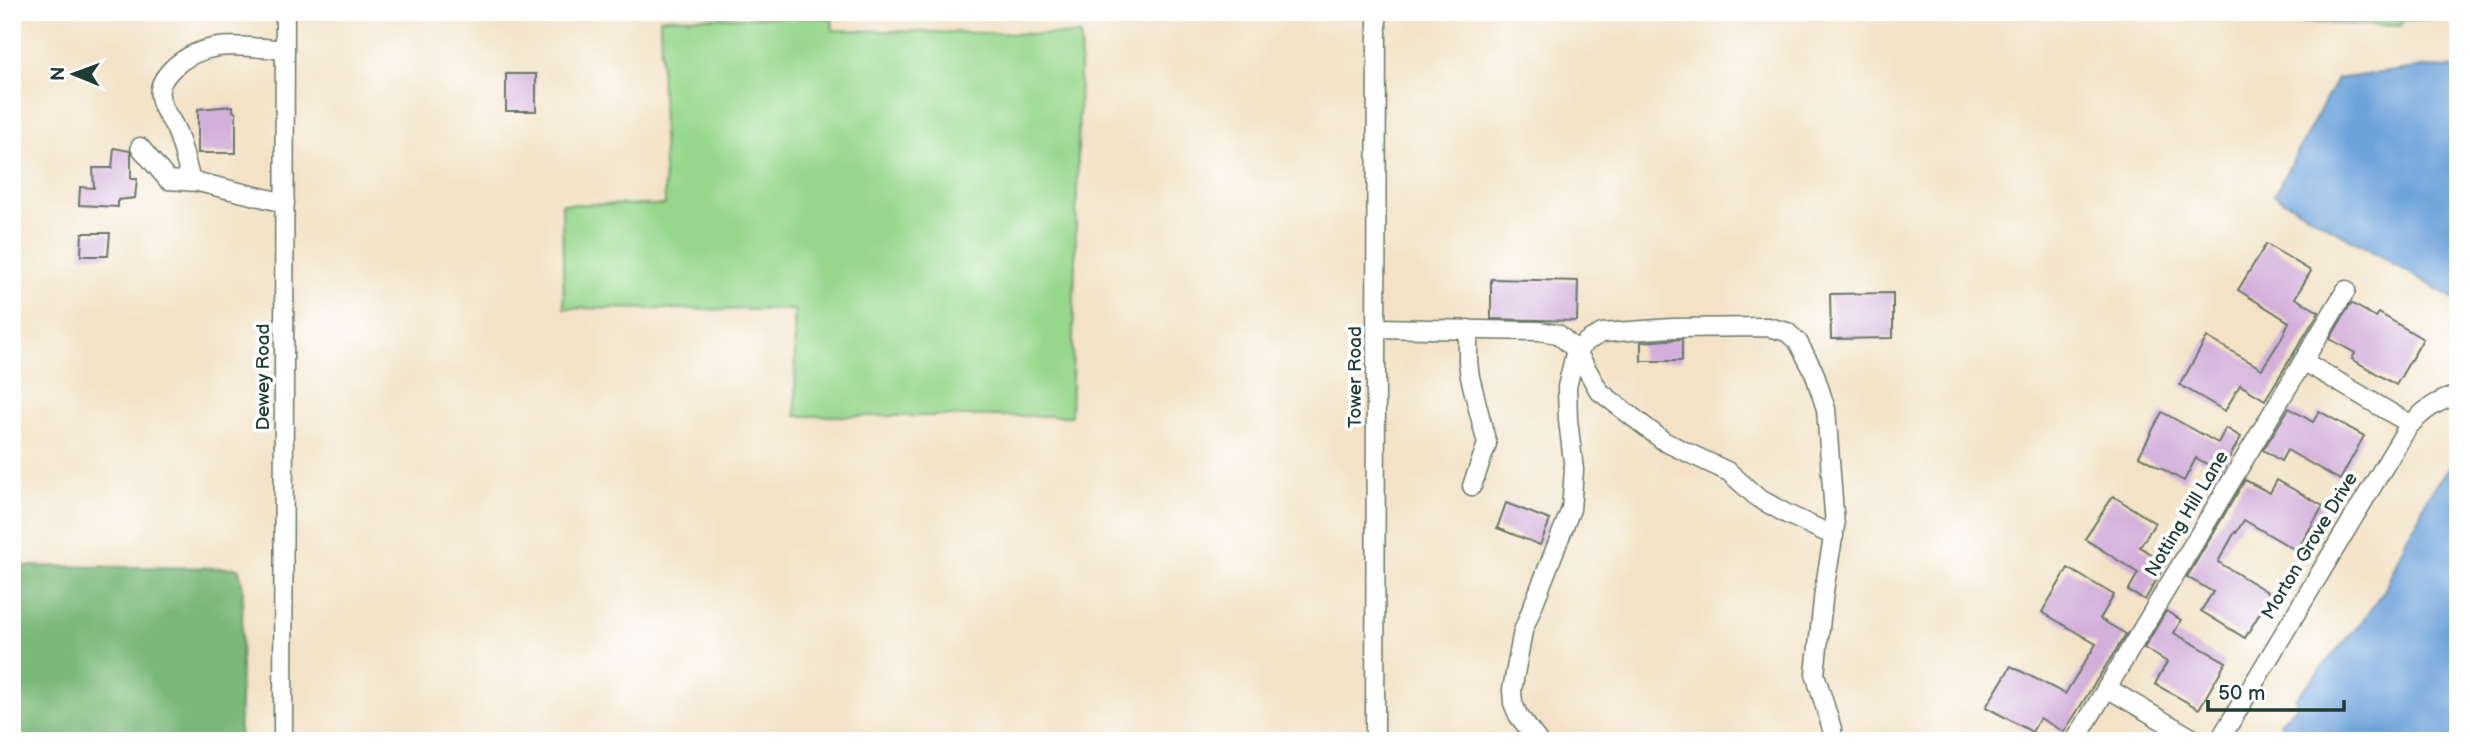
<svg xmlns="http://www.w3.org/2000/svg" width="2470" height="753" font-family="'Balsamiq Sans',sans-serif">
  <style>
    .green { fill: #97d78c; stroke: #5b8a60; stroke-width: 2 }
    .forest { fill: #79b878; stroke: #4c7a56; stroke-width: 2 }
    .water { fill: #6da2da; stroke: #467087; stroke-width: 2 }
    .building { fill: #d3b0da }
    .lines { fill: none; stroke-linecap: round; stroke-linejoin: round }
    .minor-casing { stroke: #697767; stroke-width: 21 }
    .minor { stroke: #fff; stroke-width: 18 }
    .labels { text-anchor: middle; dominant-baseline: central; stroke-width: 7; stroke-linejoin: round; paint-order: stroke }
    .street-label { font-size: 19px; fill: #1f3d34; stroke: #fff }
  </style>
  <rect width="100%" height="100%" fill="#fff"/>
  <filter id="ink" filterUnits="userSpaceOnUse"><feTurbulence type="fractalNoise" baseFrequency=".0143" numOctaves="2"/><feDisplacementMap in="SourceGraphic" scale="14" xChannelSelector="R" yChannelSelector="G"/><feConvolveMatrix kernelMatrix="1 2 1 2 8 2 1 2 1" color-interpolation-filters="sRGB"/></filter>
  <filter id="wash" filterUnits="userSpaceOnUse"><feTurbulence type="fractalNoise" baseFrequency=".00686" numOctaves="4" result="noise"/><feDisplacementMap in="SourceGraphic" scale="28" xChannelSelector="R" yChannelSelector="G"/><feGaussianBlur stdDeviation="1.57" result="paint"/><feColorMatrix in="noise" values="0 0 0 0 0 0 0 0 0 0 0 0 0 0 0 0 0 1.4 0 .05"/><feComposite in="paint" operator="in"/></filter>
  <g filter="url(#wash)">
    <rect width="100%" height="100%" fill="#f3e2c6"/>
    <g class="green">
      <path d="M2016,12H2458V18L2403,20L2400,26Z"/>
      <path d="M832,17L833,30L1081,35L1071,416H796L794,310L564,308L562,204L665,205L660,18Z"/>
    </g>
    <path class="forest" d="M12,566L239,568L243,588L239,741H12Z"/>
    <g class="water">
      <path d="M2423,67L2458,68V301L2274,195L2337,79Z"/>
      <path d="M2458,457V741H2289L2280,722L2297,706L2295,699L2360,624L2385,589L2408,535L2416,524L2427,497Z"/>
    </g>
    <g id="blocks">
      <g class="building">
        <rect x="506" y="74" width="30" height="37"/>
        <path d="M233,106V111L236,113V153H198V109Z"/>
        <path d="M114,148L130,151L131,154V179H137L135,198L118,200V207L79,205L80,187L94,188L93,168H112Z"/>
        <path d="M82,233H110L108,256H81Z"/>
        <path d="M2266,244L2311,271L2295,298L2319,312L2265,400L2240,385L2225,411L2180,385L2207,337L2262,369L2281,339L2289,322L2238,290Z"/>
        <path d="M1491,279L1578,281L1577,321L1491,319Z"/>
        <path d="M1893,293V338L1831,339L1830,294Z"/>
        <path d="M2351,303L2376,317L2379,313L2423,339L2396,385L2352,359L2355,353L2330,339Z"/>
        <path d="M1682,339V361H1641V342Z"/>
        <path d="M2289,408L2313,422L2319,411L2364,436L2340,480L2287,450L2281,461L2263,450Z"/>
        <path d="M2162,412L2218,443L2226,428L2241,437L2221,472L2196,458L2184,481L2139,456Z"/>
        <path d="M2245,480L2270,493L2277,480L2323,506L2297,551L2244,520L2236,533L2235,532L2218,562L2271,594L2245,638L2201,611L2213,592L2187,577Z"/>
        <path d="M2113,496L2155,523L2140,547L2166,563L2145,600L2128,591L2138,573L2085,539Z"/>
        <path d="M1506,503L1550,520L1540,545L1497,528Z"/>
        <path d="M2068,568L2114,595L2100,619L2126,634L2064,732L2040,718L2032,732L1986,707L2011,666L2065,694L2096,644L2042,612Z"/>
        <path d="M2166,611L2181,620L2174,633L2226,662L2199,709L2155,684L2167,662L2144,648Z"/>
      </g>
    </g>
  </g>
  <g filter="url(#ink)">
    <use href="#blocks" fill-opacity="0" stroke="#697767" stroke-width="2"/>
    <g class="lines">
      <g class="minor-casing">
        <g id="minor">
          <path d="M140,147L168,180L198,182L285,203"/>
          <path d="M191,181C186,164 183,146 176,130C171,118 161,109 160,96C158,86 166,75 173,68C207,37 243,47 285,50"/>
          <path d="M1376,328L1539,331L1558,334L1576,350L1599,391L1665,442L1729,472L1758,498L1787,514L1834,536"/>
          <path d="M1468,329V362L1470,377L1487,444L1472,486"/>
          <path d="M2303,361L2410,424"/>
          <path d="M2107,688L2197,741"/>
          <path d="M283,741L285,12"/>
          <path d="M1375,741L1377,12"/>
          <path d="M1538,741L1518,715L1513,703L1512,690L1523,631L1571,509L1574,470L1568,420L1567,387L1576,350L1589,340L1602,333L1672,328L1768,327L1787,332L1798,342L1814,372L1826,409L1835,526L1824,591L1815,674L1832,729V741"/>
          <path d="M2075,741L2346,290"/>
          <path d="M2219,741L2408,427C2423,411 2436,401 2458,395"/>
        </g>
      </g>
      <use href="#minor" class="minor"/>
    </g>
  </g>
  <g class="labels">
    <g class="street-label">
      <text transform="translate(263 377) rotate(-90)">Dewey Road</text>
      <text transform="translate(1355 377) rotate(-90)">Tower Road</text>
      <text transform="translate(2187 514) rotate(-59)">Notting Hill Lane</text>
      <text transform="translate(2310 546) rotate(-59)">Morton Grove Drive</text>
    </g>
  </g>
  <rect width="2470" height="753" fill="none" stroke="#fff" stroke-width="42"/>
  <g transform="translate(74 74) rotate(271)" stroke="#ffffff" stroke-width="5" paint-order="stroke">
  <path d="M0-5L12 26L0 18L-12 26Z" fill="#1f3d34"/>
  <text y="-10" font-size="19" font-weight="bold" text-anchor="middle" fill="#1f3d34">N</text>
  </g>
  <path d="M2208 700v10h136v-10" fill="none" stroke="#1f3d34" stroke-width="3.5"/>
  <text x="2218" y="700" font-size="21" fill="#1f3d34" stroke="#ffffff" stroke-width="5" paint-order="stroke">50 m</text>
</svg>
